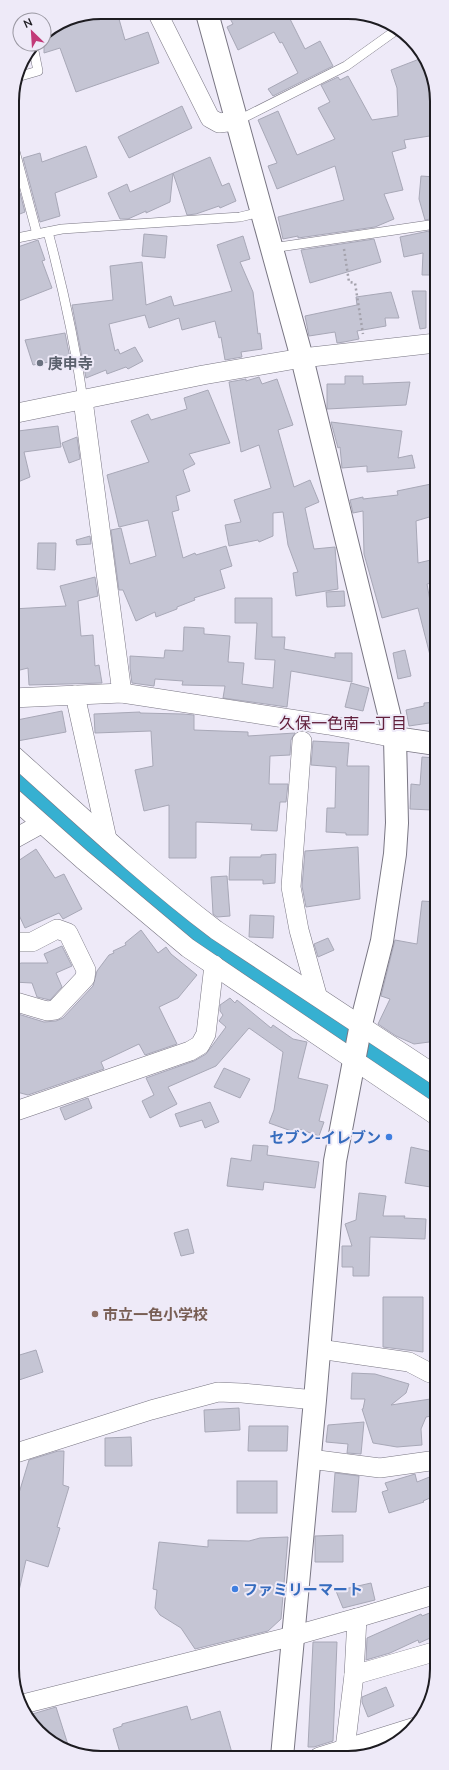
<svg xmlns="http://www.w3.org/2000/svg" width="449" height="1770" font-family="Mulish,'Noto Sans JP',sans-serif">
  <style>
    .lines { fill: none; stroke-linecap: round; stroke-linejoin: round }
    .river { stroke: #36b0d1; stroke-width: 30 }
    .building { fill: #c5c5d4; stroke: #a8a8b7 }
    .lane-casing { stroke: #797683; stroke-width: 10 }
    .street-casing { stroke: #797683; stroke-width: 20 }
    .secondary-casing { stroke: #797683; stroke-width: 24 }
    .path { stroke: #a4a2ac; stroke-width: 2.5; stroke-dasharray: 2 3; stroke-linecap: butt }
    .lane { stroke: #fff; stroke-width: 9 }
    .street { stroke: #fff; stroke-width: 19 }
    .secondary { stroke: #fff; stroke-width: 22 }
    .worship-dot { fill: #6b7280; stroke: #eeeaf8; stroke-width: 1.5 }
    .shop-dot { fill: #3f7fe0; stroke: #eeeaf8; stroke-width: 1.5 }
    .education-dot { fill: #8d6e63; stroke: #eeeaf8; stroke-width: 1.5 }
    .labels { text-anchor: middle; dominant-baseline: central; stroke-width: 4; stroke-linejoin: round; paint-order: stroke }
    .worship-label { font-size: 15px; font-weight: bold; fill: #5b616d; stroke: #eeeaf8; text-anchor: start }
    .shop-label { font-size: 15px; font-weight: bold; fill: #366cbe; stroke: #eeeaf8; text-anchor: end }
    .education-label { font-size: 15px; font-weight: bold; fill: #785e54; stroke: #eeeaf8; text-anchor: start }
    .neighbourhood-label { font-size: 16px; fill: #62203c; stroke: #eeeaf8 }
    .rim { fill: none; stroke: #1d1c21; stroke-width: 2 }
  </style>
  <rect width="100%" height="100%" fill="#eeeaf8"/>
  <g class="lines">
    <path class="river" d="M12,767L140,883L188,922L437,1093"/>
  </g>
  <g class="building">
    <path d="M101,12H117L125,40L148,32L159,63L76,92L60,48L44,53V34L67,19Z"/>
    <path d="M227,13H287L305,49L320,41L333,66L273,96L268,89L298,73L282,42L280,43L274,32L238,50L227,27L233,24Z"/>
    <path d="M422,58L436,89V110H433L436,135L404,140L406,148L392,152L403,190L384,194L394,219L375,227L298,238V236L283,239L278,217L344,200L335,166L277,189L268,166L277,163L258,120L278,111L297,155L335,139L318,108L330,102L321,85L338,77L340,80L348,76L372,120L398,116L397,88L391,70Z"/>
    <path d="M182,106L192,128L129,158L118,137Z"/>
    <path d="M86,146L97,177L55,193L60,216L40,222L23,158L40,153L42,162Z"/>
    <path d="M210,157L222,186L229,183L236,201L220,208L219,206L196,214L187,215L173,173L170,202L146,213V211L128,219H120L108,193L127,184L130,192Z"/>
    <path d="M421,176L436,177V217L430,219L425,220L419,199Z"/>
    <path d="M20,193L25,212L12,217V197Z"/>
    <path d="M429,231L436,264V275H422L423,253L404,257L400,237Z"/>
    <path d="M144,234L167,236L165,258L142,256Z"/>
    <path d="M243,236L250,259L240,262L253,292L258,334L260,333L262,349L241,352L242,357L225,360L221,337L219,338L215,321L182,330L179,318L149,328L145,315L109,324L115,351L118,349L120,354L135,347L143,361L128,369L126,367L107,374L106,370L86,378L72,305L113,300L110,266L142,262L146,305L171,296L174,306L232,291L217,245Z"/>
    <path d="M374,239L381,262L310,283L301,250Z"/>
    <path d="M38,240L45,260L42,261L52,288L19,301L12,285V249Z"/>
    <path d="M412,291H426V328L420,329Z"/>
    <path d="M391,292L399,318H385L386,326L357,331L359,339L344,342L337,343L335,332L309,336L305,316L357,305L356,297Z"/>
    <path d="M65,333L70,358L33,365L25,340Z"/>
    <path d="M345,376H363V384L410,382L406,405L327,409V384H345Z"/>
    <path d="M259,377L262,384L277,379L293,425L278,430L294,487L310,480L319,502L305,508L314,549L335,547L338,589L296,596L293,573L298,572L288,545L283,512L273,513V536L259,542L258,540L229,546L225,525L241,522L234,500L271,488L259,445L241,452L229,382L246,379V381Z"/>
    <path d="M208,390L230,443L189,454L195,464L183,470L190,491L176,496L179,510L172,512L183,558L195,553L196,555L226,546L232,566L220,570L225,588L194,598L195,600L177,607V609L156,617L155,612L136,621L123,590H119L111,530L121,528L130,564L156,556L148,520L119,527L107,475L149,462L131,421L148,414L151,420L187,409L184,398Z"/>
    <path d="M331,422L402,431L398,458L412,455L415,468L367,472V466L342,468L340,447L338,448Z"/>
    <path d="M58,426L61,447L24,452L30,477L18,482L12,458V427H17L18,431Z"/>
    <path d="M77,437L80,459L69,463L62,443Z"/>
    <path d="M436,483V515L416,521L418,563L435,559L436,567V582L427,584L432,612L436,611V663H432L418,608L382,618L364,554L363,511L353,513L350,500L363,497V499L398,495L397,491Z"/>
    <path d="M90,536L91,544L77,545L76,540Z"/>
    <path d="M38,543H56L55,570L37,569Z"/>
    <path d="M95,577L98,596L78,601L81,636L93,635L95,666L99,665L102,683L29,685L28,668L12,672V609L66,606L60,586Z"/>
    <path d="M344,591L345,606L327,607L326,592Z"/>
    <path d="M235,598H272V637H285L284,649L335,658V653H352V682L291,671L287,707L223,698L225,686L182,685L183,681L155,679L154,686L132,683L130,668V656L164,658L165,650L183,651L184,627L204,628V634L230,636L228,662L244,663L242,684L273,688L275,660L255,659L257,623H235Z"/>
    <path d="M405,650L411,676L398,679L393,653Z"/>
    <path d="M351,683L369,688L363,711L345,707Z"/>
    <path d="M436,702V722L409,726L406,710L424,706V703Z"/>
    <path d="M62,711L66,732L12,742V721Z"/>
    <path d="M140,712V713L183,714L194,715V730L248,732V736L295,733L291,740L290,755L270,756L269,784H288L286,802H280L277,831L251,830L252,824L196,822V858H169V805L144,811L135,770L153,766L151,731L95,733L94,714Z"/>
    <path d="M313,741L349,743L347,766H369L368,835H346V833L326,832L327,808H335L336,767L311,765Z"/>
    <path d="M422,757L436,758V780H434L432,810L410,809L411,784L420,785Z"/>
    <path d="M358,847L360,899L306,907L302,886L305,851Z"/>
    <path d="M36,849L55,878L64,874L82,909L63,919L59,913L25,928L12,900V865Z"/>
    <path d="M276,854L275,883L263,884V880H229L230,857H261V855Z"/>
    <path d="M227,876L230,916L217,917L213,914L211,877Z"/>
    <path d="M422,901L437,902V1041L414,1044L396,1036L378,1024L390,999L381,996L395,940L417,944Z"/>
    <path d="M250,915L274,916L273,938L249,937Z"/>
    <path d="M141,930L158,953L166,947L171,954L197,975L178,998L159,1007L177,1044L145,1055L139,1044L101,1062L104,1069L28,1095L13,1091V1030L18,1014L44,1022L56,1021L63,1018L93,986L97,971L109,955L114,953L113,951L126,945L125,943Z"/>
    <path d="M328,938L334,950L318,957L314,944Z"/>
    <path d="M62,946L72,966L56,973L62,987L50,1000L37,997L32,983L13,982V967L21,963H48L44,954Z"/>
    <path d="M230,998L235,1003L237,1000L271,1028L273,1025L293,1039L307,1042L298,1078L328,1085L319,1121L324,1122L319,1136L299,1129L297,1133L269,1123L274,1110L283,1052L249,1028L216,1066L168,1087L177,1104L150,1118L142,1101L154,1095L146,1078L194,1061L206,1054L226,1027L219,1021L223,1015L220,1011V1005Z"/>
    <path d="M224,1068L250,1079L240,1098L214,1087Z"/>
    <path d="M88,1098L92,1108L65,1120L60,1108Z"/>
    <path d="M210,1102L219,1122L205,1128L202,1120L180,1127L175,1114Z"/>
    <path d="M253,1145L268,1146L267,1155L319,1162L315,1188L264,1182L263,1190L227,1186L231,1158L251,1161Z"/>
    <path d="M411,1147L437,1153V1188L405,1183Z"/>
    <path d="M359,1193L386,1196L383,1216H405L404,1218L426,1219L425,1239L370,1237L369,1276H353V1267H342V1246H352L345,1224L356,1220Z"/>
    <path d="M188,1229L194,1253L181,1256L174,1233Z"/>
    <path d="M383,1297H423V1352L383,1347Z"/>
    <path d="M36,1350L43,1372L13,1382V1357Z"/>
    <path d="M352,1373L375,1374L409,1384L406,1393L391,1405L437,1398V1415L426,1417L421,1429L422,1445L397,1447L373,1443L362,1409H363L365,1399H351Z"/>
    <path d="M239,1408L240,1430L205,1432L204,1410Z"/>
    <path d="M364,1422L361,1454L347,1453L348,1444L326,1442L328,1425Z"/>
    <path d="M249,1426H288L287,1451H248Z"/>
    <path d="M131,1437L132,1466H105V1438Z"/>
    <path d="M58,1451H64L63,1485L69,1487L57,1527L60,1528L48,1567L26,1560L18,1595H13V1513L29,1460Z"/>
    <path d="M335,1473L359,1476L356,1512H332Z"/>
    <path d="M415,1474L417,1482L437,1474V1495L423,1501L424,1502L389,1513L382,1492L388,1490L385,1483Z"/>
    <rect x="237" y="1481" width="40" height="32"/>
    <path d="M343,1535V1562H315V1536Z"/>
    <path d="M288,1537L281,1619L268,1631L195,1649L181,1628L160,1615L155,1608L157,1590L153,1589L159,1542L208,1547V1540L249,1541L260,1538Z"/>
    <path d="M371,1583L375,1600L343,1608L336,1591Z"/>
    <path d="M437,1610V1635L419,1643L418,1640L390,1653L366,1660L367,1638L421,1614L422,1616Z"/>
    <path d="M313,1642H337L333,1741L314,1747H308Z"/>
    <path d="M386,1687L394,1706L368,1717L362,1702V1697Z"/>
    <path d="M187,1706L191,1720L220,1711L232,1753L220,1757L121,1756L113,1729L122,1726V1724Z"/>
    <path d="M56,1707L69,1748L34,1728L29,1715Z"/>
  </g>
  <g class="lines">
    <g class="lane-casing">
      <g id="lane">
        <path d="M17,77L38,71L33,46"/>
        <path d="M237,121L346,66L395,31"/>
        <path d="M12,140L37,234"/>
        <path d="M48,232C63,288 75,343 83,400"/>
        <path d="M12,239L62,229L240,217L261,212"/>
        <path d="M272,248L436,224"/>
      </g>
    </g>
    <g class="street-casing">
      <g id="street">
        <path d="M157,12L210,118L219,123L236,121"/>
        <path d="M83,400L122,693"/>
        <path d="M12,414L203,375L302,358L436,343"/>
        <path d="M75,695L107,839"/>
        <path d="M12,698L122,693L329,725L395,738"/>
        <path d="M302,741L291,887L299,930L317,995"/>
        <path d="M12,754C79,814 145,876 216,930L437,1076"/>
        <path d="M12,797L82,859L188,948L437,1116"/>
        <path d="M12,840L41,824"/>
        <path d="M13,942H32L57,929L68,933L86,970L85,978L55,1010L47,1011L13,1001"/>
        <path d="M13,1112L190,1051L200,1045L206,1034L214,965"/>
        <path d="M319,1349L409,1362L430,1373H437"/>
        <path d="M13,1454L151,1410L218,1392L242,1393L315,1400"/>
        <path d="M310,1459L380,1468L437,1460"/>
        <path d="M357,1618L437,1594"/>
        <path d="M354,1675L437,1651"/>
        <path d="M23,1704L293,1636L357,1618L354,1675L344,1757"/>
        <path d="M319,1757L415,1727"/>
      </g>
    </g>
    <g class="secondary-casing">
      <g id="secondary">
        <path d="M207,13L302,358L395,738L397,823L395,854L382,941L361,1024L335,1161L315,1400L282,1757"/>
        <path d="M395,738L436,744"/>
      </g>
    </g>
    <path class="path" d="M344,249L349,282L355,283L363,334"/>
    <use href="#lane" class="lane"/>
    <use href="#street" class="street"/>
    <use href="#secondary" class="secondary"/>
  </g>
  <circle class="worship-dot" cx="40" cy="363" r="4"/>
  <g class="shop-dot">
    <circle cx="389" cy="1137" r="4"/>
    <circle cx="235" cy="1589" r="4"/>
  </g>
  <circle class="education-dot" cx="95" cy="1314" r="4"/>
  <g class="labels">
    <g class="worship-label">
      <text x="48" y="363">庚申寺</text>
    </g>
    <g class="shop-label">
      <text x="381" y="1137">セブン-イレブン</text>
      <text x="243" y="1589" text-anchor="start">ファミリーマート</text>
    </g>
    <g class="education-label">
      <text x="103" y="1314">市立一色小学校</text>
    </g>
    <g class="neighbourhood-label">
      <text x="343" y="723">久保一色南一丁目</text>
    </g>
  </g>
  <path d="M0 0H449V1770H0ZM101 19H348A82 82 0 0 1 430 101V1669A82 82 0 0 1 348 1751H101A82 82 0 0 1 19 1669V101A82 82 0 0 1 101 19Z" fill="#eeeaf8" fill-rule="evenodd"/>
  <path class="rim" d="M101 19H348A82 82 0 0 1 430 101V1669A82 82 0 0 1 348 1751H101A82 82 0 0 1 19 1669V101A82 82 0 0 1 101 19Z"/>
  <g transform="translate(32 32) rotate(335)"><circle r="19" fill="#eeeaf8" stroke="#9a98a2"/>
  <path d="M0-3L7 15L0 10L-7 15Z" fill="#c23a78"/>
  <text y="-6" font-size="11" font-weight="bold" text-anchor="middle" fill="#1d1c21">N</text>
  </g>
</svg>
